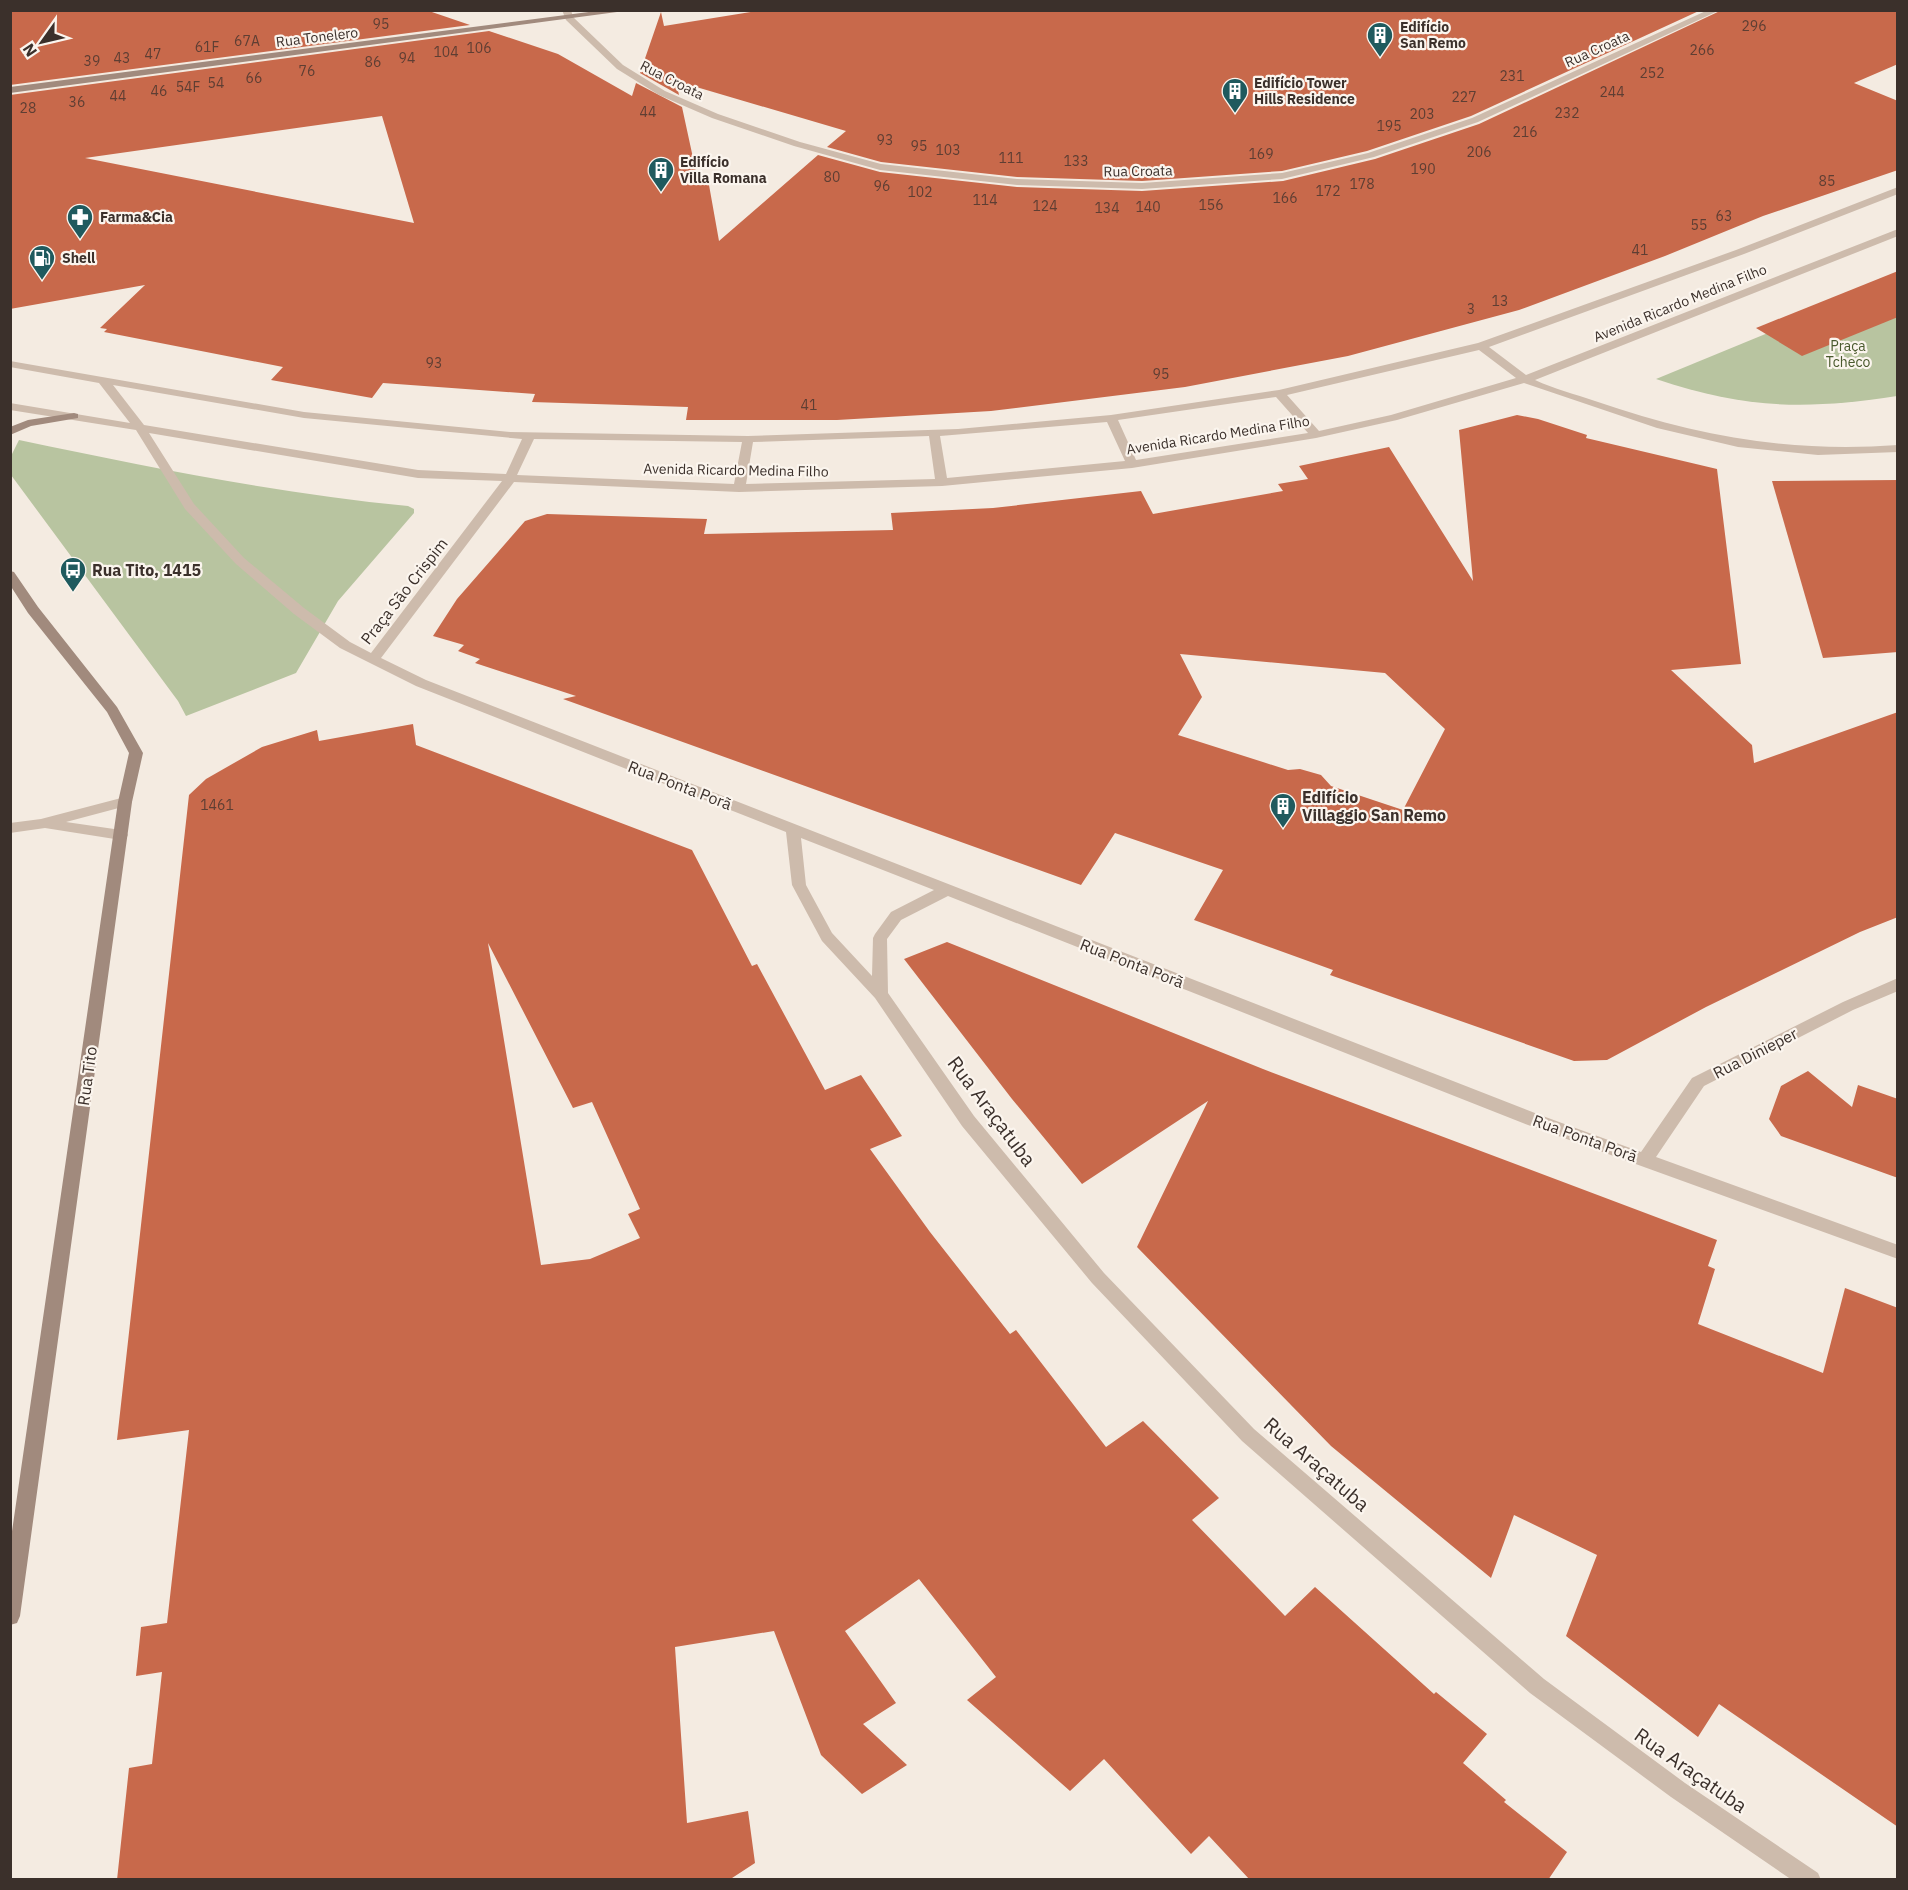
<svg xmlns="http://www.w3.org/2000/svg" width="1908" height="1890" font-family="'IBM Plex Sans',sans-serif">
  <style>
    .green { fill: #b8c4a0 }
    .building { fill: #c8694b; fill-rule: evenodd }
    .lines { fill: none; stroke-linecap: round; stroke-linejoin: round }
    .street { fill: #cdbbac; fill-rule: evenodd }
    .secondary { fill: #a18a7d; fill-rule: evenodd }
    .labels { text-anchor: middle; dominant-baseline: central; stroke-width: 4.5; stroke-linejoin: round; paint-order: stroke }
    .number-label { font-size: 14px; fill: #5e3e33 }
    .far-poi-label { font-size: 14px; font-weight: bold; fill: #3b302b; stroke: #fbf5ee; text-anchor: start }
    .far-street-label { font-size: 14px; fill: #3b302b; stroke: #fbf5ee }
    .far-park-label { font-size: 14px; fill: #4a5a2e; stroke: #fbf5ee }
    .poi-label { font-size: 16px; font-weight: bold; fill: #3b302b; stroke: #fbf5ee; text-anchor: start }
    .street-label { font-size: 16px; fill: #3b302b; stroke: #fbf5ee }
    .near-street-label { font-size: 20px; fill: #3b302b; stroke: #fbf5ee }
  </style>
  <rect width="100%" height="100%" fill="#f4ebe1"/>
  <g class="green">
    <path d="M1897,280V396C1806,410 1745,409 1656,379Z"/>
    <path d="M19,440C148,467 276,493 408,506L414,509V513L338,601L296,673L186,716L178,701L11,475V456Z"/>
  </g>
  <g class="building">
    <path d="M10,10H426L470,25L10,85Z"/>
    <path d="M763,10H1701L1471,116L1367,151L1282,171L1142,181L1017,177L881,162L827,147L846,131L676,81L679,95L640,73L661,12L664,26Z"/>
    <path d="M1722,10H1898V64L1854,83L1898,101V170L1763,216L1665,256L1519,310L1348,356L1185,387L991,411L837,420H686L688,407L532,402L535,394L383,383L372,398L271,380L283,367L104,332L107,329L100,328L145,285L10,309V95L489,31L558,54L632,96L636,83L682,107L698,181L709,185L719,241L818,155L880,172L1017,187L1142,191L1283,181L1375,159L1479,124ZM382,116L414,223L85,158Z"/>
    <path d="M1898,271V317L1802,356L1756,328Z"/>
    <path d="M1517,415L1538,419L1587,435L1586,438L1717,469L1741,664L1671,670L1752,745L1754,763L1898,712V917L1860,932L1706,1007L1607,1060L1574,1061L1330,975L1333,970L1194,920L1223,870L1115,833L1081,885L563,699L576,696L475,663L480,659L458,651L464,645L433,636L457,599L525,521L547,514L707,519L704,534L893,530L891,513L993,508L1141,491L1153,514L1283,491L1278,484L1308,479L1299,466L1389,447L1473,581L1459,430ZM1180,654L1385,673L1445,729L1403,810L1331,786L1321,775L1300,769L1288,770L1178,735L1202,697Z"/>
    <path d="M1898,480V652L1823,658L1772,481Z"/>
    <path d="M413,724L416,745L692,850L752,966L757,964L825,1090L861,1075L902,1136L870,1149L930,1232L1010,1334L1016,1330L1106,1447L1143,1421L1219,1498L1192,1520L1285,1616L1315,1587L1434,1694L1436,1692L1487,1734L1463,1763L1506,1800L1504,1802L1567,1852L1548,1880H1250L1209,1836L1191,1854L1104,1759L1070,1791L967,1700L996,1677L919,1579L845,1631L896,1703L863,1724L907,1765L862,1794L821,1755L774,1631L675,1647L687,1823L748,1811L755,1863L729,1880H117L129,1768L152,1764L162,1672L136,1676L141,1627L167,1623L189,1430L117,1440L189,795L206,779L262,747L317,730L319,741ZM488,943L573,1108L592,1102L640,1209L628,1214L640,1238L590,1259L541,1265Z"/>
    <path d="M947,942L1263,1069L1717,1240L1708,1266L1715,1269L1698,1324L1823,1373L1845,1288L1898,1308V1827L1719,1704L1698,1737L1566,1636L1597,1555L1514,1515L1491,1578L1331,1446L1137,1247L1208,1101L1082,1184L1012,1099L904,959Z"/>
    <path d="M1808,1071L1852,1107L1858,1085L1898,1099V1178L1781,1136L1769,1119L1781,1086Z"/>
  </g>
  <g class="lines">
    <g class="street">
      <path d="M562,10H571L573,17L623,65L665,91L718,114L800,142L881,164L1017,179L1142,183L1282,173L1368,153L1472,118L1708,10H1720L1478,122L1374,157L1282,179L1142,189L1017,185L880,170L794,146L712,118L659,95L617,69L566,20Z"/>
      <path d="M1898,187V194L1744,254L1489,347L1526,375L1898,229V236L1535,380C1554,389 1575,394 1595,401C1697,436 1790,453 1898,445V452L1818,455L1738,447L1657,428L1524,383L1397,420L1316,438L1132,468L942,486L739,492L514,482L381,658L426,680L1540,1115L1641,1152L1692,1078L1843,1002L1898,978V991L1853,1010L1704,1086L1656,1157L1898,1245V1259L1528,1125L948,896L901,920L887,939L888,993L974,1116L1104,1273L1254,1429L1544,1679L1685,1783L1818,1873L1821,1880H1792L1671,1797L1530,1693L1242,1441L1092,1283L962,1126L875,998L822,941L792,885L786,832L416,686L340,648L294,614L236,564L185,509L136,430L10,410V403L130,423L99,383L10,367V361L304,412L510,432L748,436L958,429L1111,415L1279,390L1478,343L1736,250ZM1479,350L1516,378L1391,415L1319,431L1287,395ZM113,385L304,418L522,439L506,474L418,470L144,425ZM1276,397L1308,433L1136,460L1118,420ZM1107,422L1125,461L947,478L940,436ZM149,433L418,478L502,481L371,653L350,642L304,608L244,558L194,504ZM929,436L935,479L746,484L753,442ZM534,439L742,442L734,484L517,475ZM801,838L934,890L891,912L875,934L873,938L872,976L832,933L806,885Z"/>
      <path d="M125,797L130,799L132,802L130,805L66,822L121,830L126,831L128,835L126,839L121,840L45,828L10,833V823L41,819Z"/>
    </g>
    <g class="secondary">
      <path d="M604,10H632L10,93V87Z"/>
      <path d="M74,413L78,414V418L31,426L10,435V427L28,420Z"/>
      <path d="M10,571L14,572L38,607L117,707L143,753L132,802L20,1616L17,1623L10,1625V1545L118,802L129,753L107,712L28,613L10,585Z"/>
    </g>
  </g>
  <defs>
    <g id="building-pin" transform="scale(1.35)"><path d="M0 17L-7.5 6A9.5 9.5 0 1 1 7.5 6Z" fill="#1f5a5e" stroke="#fbf5ee"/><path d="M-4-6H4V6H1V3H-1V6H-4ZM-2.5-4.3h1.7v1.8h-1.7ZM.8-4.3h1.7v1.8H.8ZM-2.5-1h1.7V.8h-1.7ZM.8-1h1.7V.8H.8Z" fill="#fff"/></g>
    <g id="pharmacy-pin" transform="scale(1.35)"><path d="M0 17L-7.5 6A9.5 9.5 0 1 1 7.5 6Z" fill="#1f5a5e" stroke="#fbf5ee"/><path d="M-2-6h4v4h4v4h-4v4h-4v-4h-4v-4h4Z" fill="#fff"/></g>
    <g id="fuel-pin" transform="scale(1.35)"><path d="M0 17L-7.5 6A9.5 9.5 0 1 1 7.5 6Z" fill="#1f5a5e" stroke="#fbf5ee"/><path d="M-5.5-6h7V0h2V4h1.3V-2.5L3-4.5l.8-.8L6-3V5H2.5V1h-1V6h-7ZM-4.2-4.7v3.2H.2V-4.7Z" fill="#fff"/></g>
    <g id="bus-pin" transform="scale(1.35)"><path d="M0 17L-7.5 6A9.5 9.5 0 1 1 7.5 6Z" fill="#1f5a5e" stroke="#fbf5ee"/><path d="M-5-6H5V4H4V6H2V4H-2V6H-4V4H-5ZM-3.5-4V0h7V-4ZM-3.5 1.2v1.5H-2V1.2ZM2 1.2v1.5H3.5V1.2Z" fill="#fff"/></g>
  </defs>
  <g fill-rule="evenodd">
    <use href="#building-pin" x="1380" y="35"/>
    <use href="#building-pin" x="1235" y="91"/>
    <use href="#building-pin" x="661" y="170"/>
    <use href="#pharmacy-pin" x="80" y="217"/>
    <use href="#fuel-pin" x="42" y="258"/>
    <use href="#bus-pin" x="73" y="570"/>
    <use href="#building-pin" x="1283" y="806"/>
  </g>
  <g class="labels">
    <g class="number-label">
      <text x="381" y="24">95</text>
      <text x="1754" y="26">296</text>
      <text x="247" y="41">67A</text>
      <text x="207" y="47">61F</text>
      <text x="479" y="48">106</text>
      <text x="1702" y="50">266</text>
      <text x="446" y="52">104</text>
      <text x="153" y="54">47</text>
      <text x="122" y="58">43</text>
      <text x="407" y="58">94</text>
      <text x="92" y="61">39</text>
      <text x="373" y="62">86</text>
      <text x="307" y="71">76</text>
      <text x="1652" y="73">252</text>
      <text x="1512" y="76">231</text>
      <text x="254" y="78">66</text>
      <text x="216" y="83">54</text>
      <text x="188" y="87">54F</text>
      <text x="159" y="91">46</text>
      <text x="1612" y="92">244</text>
      <text x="118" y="96">44</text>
      <text x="1464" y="97">227</text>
      <text x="77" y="102">36</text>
      <text x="28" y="108">28</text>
      <text x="648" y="112">44</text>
      <text x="1567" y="113">232</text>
      <text x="1422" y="114">203</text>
      <text x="1389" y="126">195</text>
      <text x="1525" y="132">216</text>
      <text x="885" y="140">93</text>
      <text x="919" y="146">95</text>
      <text x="948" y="150">103</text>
      <text x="1479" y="152">206</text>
      <text x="1261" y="154">169</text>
      <text x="1011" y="158">111</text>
      <text x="1076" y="161">133</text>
      <text x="1423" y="169">190</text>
      <text x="832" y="177">80</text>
      <text x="1827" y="181">85</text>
      <text x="1362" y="184">178</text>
      <text x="882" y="186">96</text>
      <text x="1328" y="191">172</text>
      <text x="920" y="192">102</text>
      <text x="1285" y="198">166</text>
      <text x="985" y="200">114</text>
      <text x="1211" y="205">156</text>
      <text x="1045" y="206">124</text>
      <text x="1148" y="207">140</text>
      <text x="1107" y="208">134</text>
      <text x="1724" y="216">63</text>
      <text x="1699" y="225">55</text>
      <text x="1640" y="250">41</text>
      <text x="1500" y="301">13</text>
      <text x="1471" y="309">3</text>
      <text x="434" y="363">93</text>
      <text x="1161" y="374">95</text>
      <text x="809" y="405">41</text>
      <text x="217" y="805">1461</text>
    </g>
    <g class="far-poi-label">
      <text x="1400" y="27">Edifício<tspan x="1400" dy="16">San Remo</tspan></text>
      <text x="1254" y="83">Edifício Tower<tspan x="1254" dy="16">Hills Residence</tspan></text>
      <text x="680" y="162">Edifício<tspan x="680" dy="16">Villa Romana</tspan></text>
      <text x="100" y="217">Farma&amp;Cia</text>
      <text x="62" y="258">Shell</text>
    </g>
    <g class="far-street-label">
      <text transform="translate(317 37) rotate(-7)">Rua Tonelero</text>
      <text transform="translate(1597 49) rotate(-24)">Rua Croata</text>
      <text transform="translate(672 80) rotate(27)">Rua Croata</text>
      <text transform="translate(1138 171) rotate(-1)">Rua Croata</text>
      <text transform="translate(1680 303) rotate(-22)">Avenida Ricardo Medina Filho</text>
      <text transform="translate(1218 435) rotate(-9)">Avenida Ricardo Medina Filho</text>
      <text transform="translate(736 470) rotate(1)">Avenida Ricardo Medina Filho</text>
    </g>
    <g class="far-park-label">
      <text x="1848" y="346">Praça<tspan x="1848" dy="16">Tcheco</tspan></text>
    </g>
    <g class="poi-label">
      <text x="92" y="570">Rua Tito, 1415</text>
      <text x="1302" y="797">Edifício<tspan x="1302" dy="18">Villaggio San Remo</tspan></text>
    </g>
    <g class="street-label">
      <text transform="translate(404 591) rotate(-52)">Praça São Crispim</text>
      <text transform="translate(680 785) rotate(21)">Rua Ponta Porã</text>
      <text transform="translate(1132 963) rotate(21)">Rua Ponta Porã</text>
      <text transform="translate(1755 1053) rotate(-27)">Rua Dinieper</text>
      <text transform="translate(87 1076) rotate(-82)">Rua Tito</text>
      <text transform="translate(1585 1138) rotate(20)">Rua Ponta Porã</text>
    </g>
    <g class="near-street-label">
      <text transform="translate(992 1111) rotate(53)">Rua Araçatuba</text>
      <text transform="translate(1317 1464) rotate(41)">Rua Araçatuba</text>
      <text transform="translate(1691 1770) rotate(35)">Rua Araçatuba</text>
    </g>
  </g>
  <rect width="1908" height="1890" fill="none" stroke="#3b302b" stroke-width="24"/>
  <g transform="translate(42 42) rotate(236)" stroke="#fbf5ee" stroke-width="4.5" paint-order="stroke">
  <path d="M0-4.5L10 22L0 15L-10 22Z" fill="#3b302b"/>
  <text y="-9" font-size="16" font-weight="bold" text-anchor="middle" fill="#3b302b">N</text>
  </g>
</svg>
